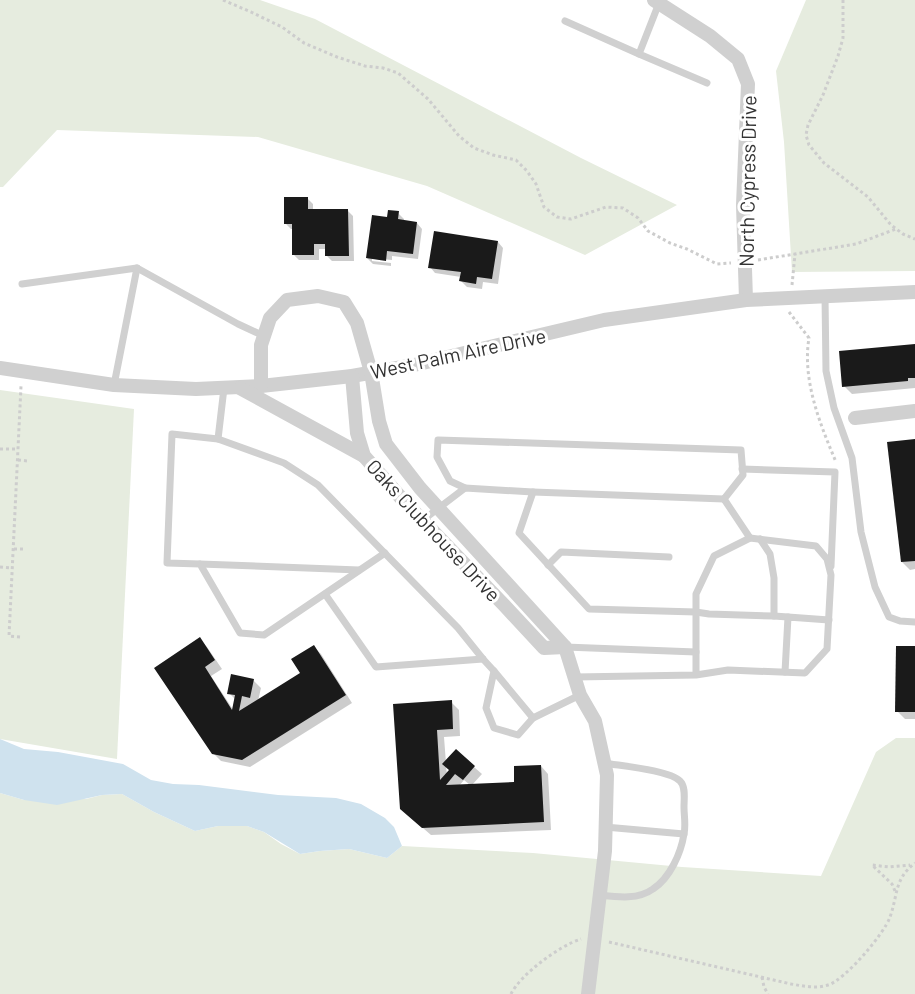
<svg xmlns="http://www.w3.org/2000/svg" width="915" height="994" font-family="Barlow,sans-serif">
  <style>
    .green { fill: #e6ecdf }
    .water { fill: #cfe2ee }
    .shadow { fill: #0003; fill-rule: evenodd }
    .building { fill: #1a1a1a }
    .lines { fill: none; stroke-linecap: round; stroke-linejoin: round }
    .path { stroke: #cdcdcd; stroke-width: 3; stroke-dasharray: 3 3; stroke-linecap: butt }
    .lane { stroke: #d0d0d0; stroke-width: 7 }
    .street { stroke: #d0d0d0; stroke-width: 14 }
    .labels { text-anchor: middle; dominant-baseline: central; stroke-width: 6; stroke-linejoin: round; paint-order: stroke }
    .street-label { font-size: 20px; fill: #333; stroke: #fff }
  </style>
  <rect width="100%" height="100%" fill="#fff"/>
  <g class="green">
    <path d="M0,0H260L315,19L581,158L677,205L585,255L427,186L258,137L57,130L3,187H0Z"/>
    <path d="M806,0H915V271L792,272L784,142L776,71Z"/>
    <path d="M0,390L134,409L117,759L0,739Z"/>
    <path d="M896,738H915V994H0V793L24,800L86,799L102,795L122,794L154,812L195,831L218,826H247L264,832L281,844L300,854L320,851L349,849L387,858L402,846L533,853L682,867L821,876L876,752Z"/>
  </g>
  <path class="water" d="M0,739L24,749L58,752L123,764L151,780L173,784L199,785L278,795L336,798L361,804L385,818L394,827L402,846L387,858L349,849L320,851L300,854L264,832L247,826H218L195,831L154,812L122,794L102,795L57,805L24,800L0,793Z"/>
  <g class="shadow">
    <path d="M307,198L313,204V211L347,210L353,216L354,261H332L327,256V249H319V260H299L294,255L293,229H291L286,224Z"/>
    <path d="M398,213L404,219V221L417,223L422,229L418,259L392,256V260L372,258V261L391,263V266L373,264L367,258L388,219Z"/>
    <path d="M498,242L503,248L498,284L483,282L482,289L467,287L461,281V277L435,273L430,267Z"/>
    <path d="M915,345V388L852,394L844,386Z"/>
    <path d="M915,441V569L910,570L902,562Z"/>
    <path d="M199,639L207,647L222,669L211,676L234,711L236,700L229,693L253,680L261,688L258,701L302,673L314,647L321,654L352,703L250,767L221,761L213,753Z"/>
    <path d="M915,648V719H905L897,711Z"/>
    <path d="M451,702L459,710L460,736L444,737L446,763L474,767L482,774L472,785L516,783L541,766L548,774L551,830L431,835L409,816L395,705ZM446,766L451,771L447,775ZM464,780L470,785L459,786Z"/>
  </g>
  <g class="building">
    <path d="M284,197H308V209H348L349,256H325V244H314V255H292V224H284Z"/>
    <path d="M388,210L399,211L398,219L417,222L413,254L387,251L386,261L366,258L372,215L387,217Z"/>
    <path d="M434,231L498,241L492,279L477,277L476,284L459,281L461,272L428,268Z"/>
    <path d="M915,344V378H908V381L842,387L839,351Z"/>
    <path d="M915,439V561L901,562L887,442Z"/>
    <path d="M200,637L215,660L205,667L232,710L235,695L227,694L231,674L254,679L250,698L242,696L239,711L300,673L291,659L314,645L346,695L242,760L212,754L154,668Z"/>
    <path d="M896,646H915V712H895Z"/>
    <path d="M452,700L453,729L437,730L440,780L449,770L442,764L456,749L475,766L463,780L455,774L446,785L514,782V766L541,765L544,822L422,828L400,809L393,704Z"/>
  </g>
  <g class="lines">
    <g class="path">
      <path d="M223,0L251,12L282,27L304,43L337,57L365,66L383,68L398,73L428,99L459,136L474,148L493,155L516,160L527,171L536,184L544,207L557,217L571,219L606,207L623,208L638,218L648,231L670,243L687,249L717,264L731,263"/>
      <path d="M843,0V38L838,56L823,95L808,125L806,135L809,145L824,163L868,197L891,225L903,234L915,239"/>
      <path d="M758,260L856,244L896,229"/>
      <path d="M792,285L795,254"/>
      <path d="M789,312L809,338C802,380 820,424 836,462"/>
      <path d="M0,449H18"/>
      <path d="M18,460L28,461"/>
      <path d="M14,549H25"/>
      <path d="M0,567L12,568"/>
      <path d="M20,637L9,636L21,386"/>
      <path d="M895,891L892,884L872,865L889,867L910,865"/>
      <path d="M609,942L791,984C803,986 816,989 828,985C845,980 884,934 890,917C898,895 894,879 915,863"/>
      <path d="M762,977L764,987L768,994"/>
      <path d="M511,994C521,974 559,946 581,939"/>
    </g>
    <g class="lane">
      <path d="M659,3L639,54L707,83"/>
      <path d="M565,21L639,54"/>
      <path d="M22,284L137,268L238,324L264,336"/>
      <path d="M825,296L826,371L834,408L852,458L861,532L875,587L889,617L900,621L915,622"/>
      <path d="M114,385L137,268"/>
      <path d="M224,388L218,439L284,463L318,485L458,628L483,659L494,671L486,708L494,728L518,735L533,718L580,695"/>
      <path d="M218,439L172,434L167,563L200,564L240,633L264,635L385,553"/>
      <path d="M742,469L835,472L831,566"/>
      <path d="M465,488L450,481L437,457L438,440L741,450L743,475L724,499"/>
      <path d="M533,492L724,499"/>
      <path d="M724,499L750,538"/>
      <path d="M423,520L465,488L533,492L519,533L589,609L696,612L709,614L774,616"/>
      <path d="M760,539L770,554L774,578V616L788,617"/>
      <path d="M200,564L359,570"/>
      <path d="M548,565L561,552L669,557"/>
      <path d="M325,594L376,667L483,659"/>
      <path d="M565,647L696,652"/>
      <path d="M494,671L533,718"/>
      <path d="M785,672L788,617L829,620"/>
      <path d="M575,677L696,675L728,670L805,673L827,649L831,575L827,559L816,546L750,538L714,556L696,594V675"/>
      <path d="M605,827L684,834"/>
      <path d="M600,895C617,897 638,900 653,889C670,878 681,853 684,834C686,825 684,816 684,807C684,798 686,787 680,781C669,770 621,766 604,763"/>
    </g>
    <g class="street">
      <path d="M654,0L710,36L738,59L748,84L743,205L746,300"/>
      <path d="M0,368L114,385L196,389L261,386L352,376L414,365L604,320L746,300L915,292"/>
      <path d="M352,376L357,433L364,456L402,499L504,605L544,648L565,647"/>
      <path d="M261,386V345L270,318L287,300L318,296L344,302L357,323L371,372L379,421L386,444L420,488L565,647L580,695L595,721L607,775L605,851L588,994"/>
      <path d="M240,388L364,456"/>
      <path d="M855,418L915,411"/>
    </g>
  </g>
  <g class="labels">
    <g class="street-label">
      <text transform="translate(747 181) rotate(-89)">North Cypress Drive</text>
      <text transform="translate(458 353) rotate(-12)">West Palm Aire Drive</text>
      <text transform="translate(434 530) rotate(47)">Oaks Clubhouse Drive</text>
    </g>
  </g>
</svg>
